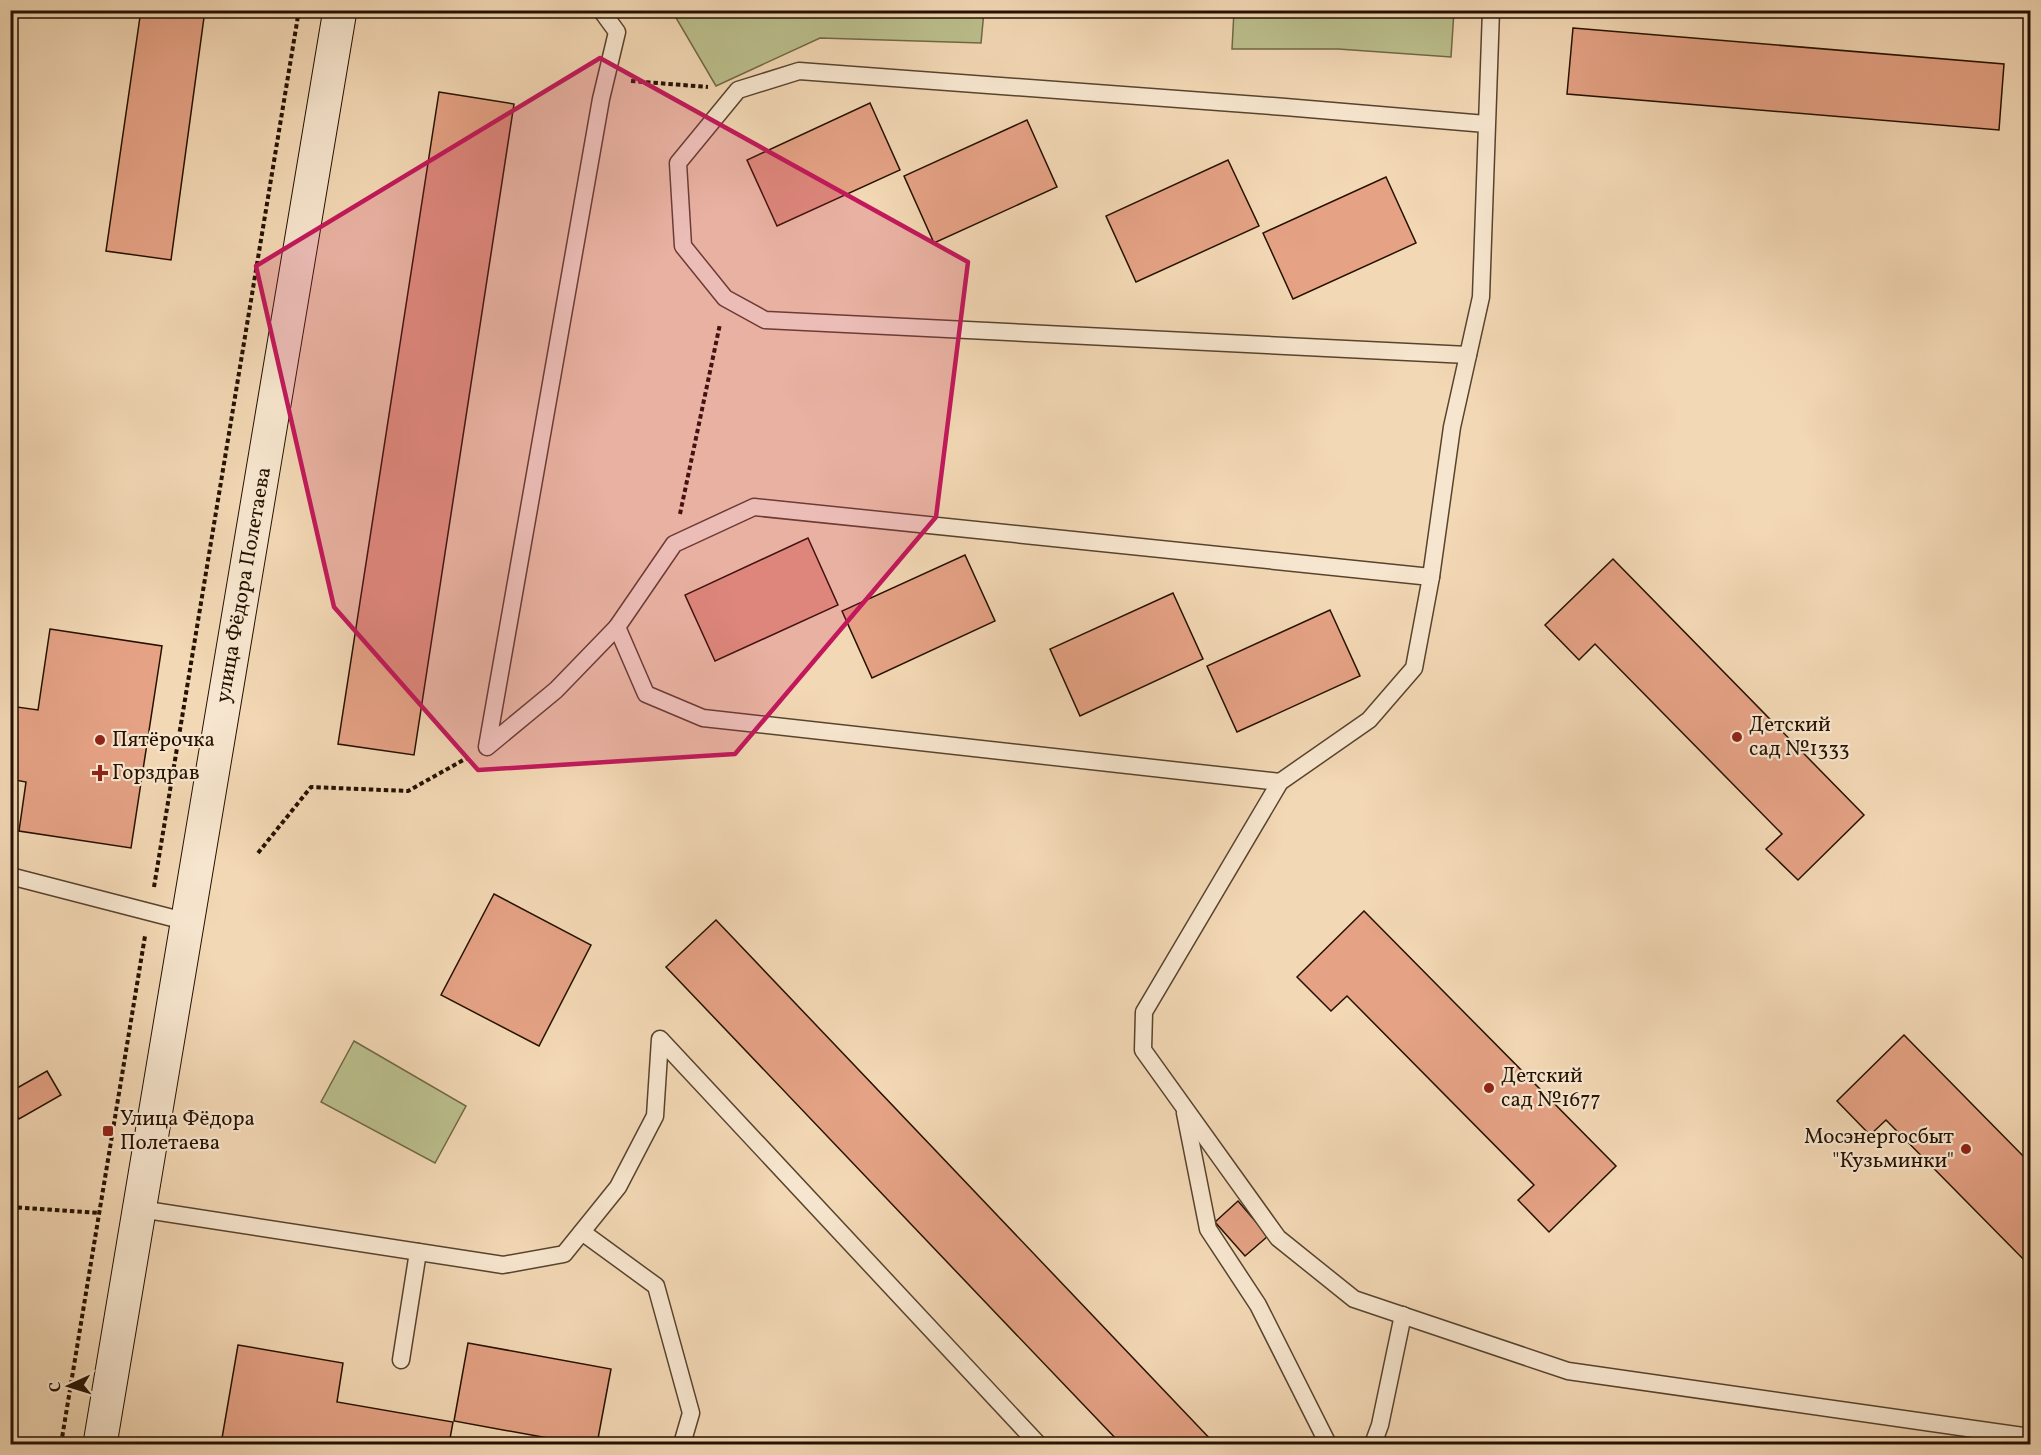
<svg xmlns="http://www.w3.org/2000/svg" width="2041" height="1455" font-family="Vollkorn,serif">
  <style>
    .green { fill: #bbbf8d; stroke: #706846; stroke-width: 1.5 }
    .building { fill: #e5a285; stroke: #251100; stroke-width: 1.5 }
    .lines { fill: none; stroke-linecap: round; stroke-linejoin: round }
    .lane-casing { stroke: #58432d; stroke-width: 19 }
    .secondary-casing { stroke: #251100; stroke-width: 35 }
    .path { stroke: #251100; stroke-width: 4; stroke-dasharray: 4.5 3; stroke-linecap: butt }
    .lane { stroke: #f7e6cf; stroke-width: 16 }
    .secondary { stroke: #f7e6cf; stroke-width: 33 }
    .marked { fill: #c2185b; fill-opacity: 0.2; stroke: #c2185b; stroke-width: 4.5; stroke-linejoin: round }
    .poi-dot { fill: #8f2418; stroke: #f7e6cf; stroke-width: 2 }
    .labels { text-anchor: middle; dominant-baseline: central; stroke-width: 4.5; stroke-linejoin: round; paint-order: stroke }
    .street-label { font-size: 21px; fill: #251100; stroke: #f7e6cf }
    .poi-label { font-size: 21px; fill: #251100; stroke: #f7e6cf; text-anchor: start }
  </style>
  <rect width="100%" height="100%" fill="#f3d8b5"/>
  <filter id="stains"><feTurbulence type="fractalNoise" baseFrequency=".00333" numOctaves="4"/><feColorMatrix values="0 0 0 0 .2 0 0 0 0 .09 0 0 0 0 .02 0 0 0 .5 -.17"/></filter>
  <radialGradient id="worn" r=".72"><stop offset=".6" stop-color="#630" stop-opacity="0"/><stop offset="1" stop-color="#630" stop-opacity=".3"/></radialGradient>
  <g class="green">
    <path d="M672,11H984L981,43L820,38L716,86Z"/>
    <path d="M1234,11H1454L1451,57L1338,49H1232Z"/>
    <path d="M354,1041L466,1106L435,1163L321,1102Z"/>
  </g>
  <g class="building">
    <path d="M141,10H205L171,260L106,251Z"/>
    <path d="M1573,28L2004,64L1999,130L1567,94Z"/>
    <path d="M439,92L514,104L414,755L338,744Z"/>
    <path d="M870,103L900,170L777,226L747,160Z"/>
    <path d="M1027,120L1057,187L934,243L904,176Z"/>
    <path d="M1228,160L1259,226L1136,282L1106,216Z"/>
    <path d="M1386,177L1416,243L1293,299L1263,233Z"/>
    <path d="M808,538L838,605L715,661L685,595Z"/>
    <path d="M965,555L995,621L872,678L842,611Z"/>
    <path d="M1613,559L1864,815L1798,880L1766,849L1782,834L1595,644L1579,660L1545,625Z"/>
    <path d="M1173,593L1203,659L1080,716L1050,649Z"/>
    <path d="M1330,610L1360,676L1237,732L1207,666Z"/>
    <path d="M50,629L162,646L131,848L19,831L26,782L10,779V706L38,710Z"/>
    <path d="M494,894L591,945L539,1046L441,995Z"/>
    <path d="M1364,911L1616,1166L1549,1232L1518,1200L1534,1185L1347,996L1331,1011L1297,977Z"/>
    <path d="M716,920L1215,1444H1121L989,1306L666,967Z"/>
    <path d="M1904,1035L2030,1163V1266L1886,1120L1870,1135L1837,1101Z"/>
    <path d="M47,1071L61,1095L19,1119L10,1103V1092Z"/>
    <path d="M1238,1201L1268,1236L1245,1256L1215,1222Z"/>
    <path d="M468,1343L611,1369L597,1444H581L454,1421Z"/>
    <path d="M238,1345L343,1363L337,1402L453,1422L449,1444H221Z"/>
  </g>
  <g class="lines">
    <g class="lane-casing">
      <g id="lane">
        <path d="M601,10L617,32L601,99L487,747L556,690L617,627"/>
        <path d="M1491,10L1481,297L1452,427L1431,577L1414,668L1369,720L1280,782L1144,1012L1143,1050L1278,1238L1354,1299L1568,1371L2030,1437"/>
        <path d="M1468,355L765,320L725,298L683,246L678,163L738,90L799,71L1285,107L1486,124"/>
        <path d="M1280,782L703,718L646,694L617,627L674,544L754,507L1431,577"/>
        <path d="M10,876L188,922"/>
        <path d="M1185,1113L1208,1229L1258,1305L1328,1444"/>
        <path d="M140,1209L503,1265L564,1254L618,1187L655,1116L660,1039L1038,1444"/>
        <path d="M582,1232L656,1286L691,1413L682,1444"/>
        <path d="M401,1360L418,1252"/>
        <path d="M1373,1444L1380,1425L1403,1315"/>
      </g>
    </g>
    <g class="secondary-casing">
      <path id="secondary" d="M100,1444L340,10"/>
    </g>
    <g class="path">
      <path d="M631,81L708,87"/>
      <path d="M680,514L720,324"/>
      <path d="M258,853L311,787L408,791L467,758"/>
      <path d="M154,887L299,10"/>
      <path d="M10,1207L99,1213"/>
      <path d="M61,1444L145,936"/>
    </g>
    <use href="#lane" class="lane"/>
    <use href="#secondary" class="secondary"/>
  </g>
  <path class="marked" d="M600,58L968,262L936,517L735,754L478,770L334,607L256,266Z"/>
  <g class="poi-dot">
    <circle cx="1737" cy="737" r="6"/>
    <circle cx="100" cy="740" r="6"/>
    <path d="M97 764h6v6h6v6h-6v6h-6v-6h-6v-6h6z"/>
    <circle cx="1489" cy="1088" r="6"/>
    <rect x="102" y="1125" width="12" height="12" rx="3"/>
    <circle cx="1966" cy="1149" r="6"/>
  </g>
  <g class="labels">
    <g class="street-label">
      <text transform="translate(244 585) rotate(-80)">улица Фёдора Полетаева</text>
    </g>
    <g class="poi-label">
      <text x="1749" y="725">Детский<tspan x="1749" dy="24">сад №1333</tspan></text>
      <text x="112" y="740">Пятёрочка</text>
      <text x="112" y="773">Горздрав</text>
      <text x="1501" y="1076">Детский<tspan x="1501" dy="24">сад №1677</tspan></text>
      <text x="120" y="1119">Улица Фёдора<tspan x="120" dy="24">Полетаева</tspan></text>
      <text x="1954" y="1137" text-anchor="end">Мосэнергосбыт<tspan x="1954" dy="24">"Кузьминки"</tspan></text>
    </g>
  </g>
  <rect width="2041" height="1455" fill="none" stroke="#f3d8b5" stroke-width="36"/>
  <rect x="12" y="12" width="2017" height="1431" fill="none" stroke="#251100" stroke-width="3"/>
  <rect x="18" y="18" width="2005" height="1419" fill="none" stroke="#251100" stroke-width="1.5"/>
  <g transform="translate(69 1386) rotate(266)" stroke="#f7e6cf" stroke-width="4.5" paint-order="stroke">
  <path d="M0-4.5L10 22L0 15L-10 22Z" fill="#251100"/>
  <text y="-9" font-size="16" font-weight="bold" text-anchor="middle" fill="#251100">С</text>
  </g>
  <rect width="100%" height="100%" filter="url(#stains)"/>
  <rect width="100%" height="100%" fill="url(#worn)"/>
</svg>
